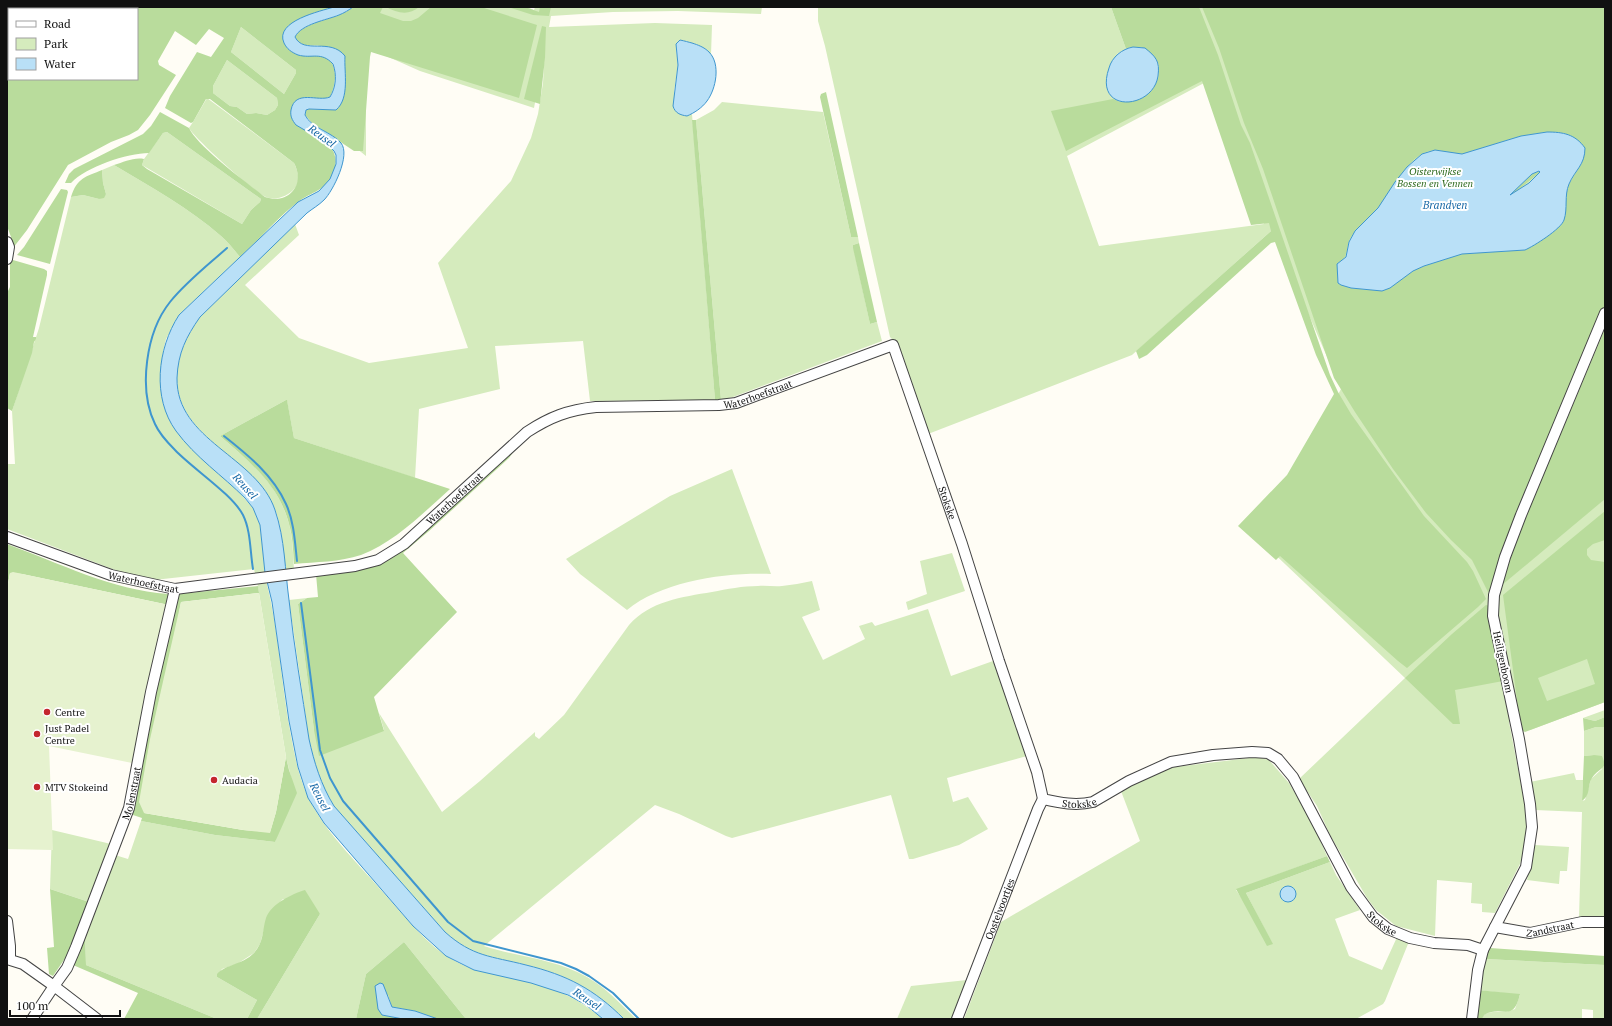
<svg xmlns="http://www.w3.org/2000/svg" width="1612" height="1026" font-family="'PT Serif',serif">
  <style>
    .green { fill: #d5ebbd; fill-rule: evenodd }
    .forest { fill: #b9dc9c; fill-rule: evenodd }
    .pitch { fill: #e6f2cf }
    .water { fill: #b9e0f7; stroke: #3f96cf; fill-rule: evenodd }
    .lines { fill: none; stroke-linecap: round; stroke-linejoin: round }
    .stream { stroke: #3f96cf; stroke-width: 2 }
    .minor-casing { stroke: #444; stroke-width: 12 }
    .minor { stroke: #fff; stroke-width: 10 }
    .poi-dot { fill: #c4262e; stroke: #fff; stroke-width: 1.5 }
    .labels { text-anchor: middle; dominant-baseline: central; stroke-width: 4; stroke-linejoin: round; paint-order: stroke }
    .park-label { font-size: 10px; font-style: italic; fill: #2f6b1f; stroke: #fff }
    .street-label { font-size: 10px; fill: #111; stroke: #fff }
    .poi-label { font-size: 10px; fill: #111; stroke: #fff; text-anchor: start }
    .water-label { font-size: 11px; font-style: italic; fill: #1768a6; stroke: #fff }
  </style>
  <rect width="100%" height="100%" fill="#fffdf5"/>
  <g class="green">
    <path d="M361,7H527L534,10L535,7H762L761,14L678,11L613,12L551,16L549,27L655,23L712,25L711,55C706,46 695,45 686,41L676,48L678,65L674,92L687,116L692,114L715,400L590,401L583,341L495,346L500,389L419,409L415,478L294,438L287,401L286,400L220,436C250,462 278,483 289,524C293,538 293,555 294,570H285C283,551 282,522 273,505C270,500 265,495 262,491C255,483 248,473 240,466C213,441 176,419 177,378C178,353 186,337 200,317L295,224L299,235L245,285L299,338L369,363L468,348L438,263L511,181L531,138L538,114L543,83L545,48L534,108L420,71L366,47V156L351,144Z"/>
    <path d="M818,7H1111L1126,49L1117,54L1165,83L1118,7H1605V702L1530,730L1521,722H1509L1525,805L1527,842L1520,864L1495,913L1482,912V904L1471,903L1472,883L1437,880L1435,936L1396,926L1376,910L1367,898L1330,835L1317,806L1299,779L1405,678L1242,523L1288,486L1341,389L1272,230L1132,355L928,434L902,354L896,343L890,337L825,46L818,21ZM1204,83L1264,224L1099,246L1067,156Z"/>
    <path d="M241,27L296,70V73L284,94L231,52Z"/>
    <path d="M227,60L277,98L278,105L275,110L267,115L256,113L247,114L237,107L230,106L213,93V86Z"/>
    <path d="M207,98L294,163C298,171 301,182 294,189C288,196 276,201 266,197C254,192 195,139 189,128L193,122Z"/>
    <path d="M722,102L823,112L850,232L851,237H858L859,243L853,245L870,324L877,322L882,341L733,397L721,400L696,120L714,110Z"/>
    <path d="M167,132L261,199L260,202L251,210L242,224L142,165L144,159L163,133Z"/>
    <path d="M114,165C151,187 189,208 221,236C228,242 234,250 240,257L179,315L166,339L163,352L160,379L165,409L176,431L202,458L237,490L253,508L260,525L265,573L255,574L254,569L154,580L123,573L7,529V464H15L12,411L39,328L71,197L83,195L99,199L106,194L103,183L102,170Z"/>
    <path d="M732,469L771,574C726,572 662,581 627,610L580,574L566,559L670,496Z"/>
    <path d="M952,553L965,591L908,610L906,602L927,594L920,561Z"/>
    <path d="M266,580C279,631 281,684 291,736C295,757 299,778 308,797C325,832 356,861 381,890C404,915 426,945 455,961C470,970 488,973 504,976C543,985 572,992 603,1019H466L404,942L366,974L356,1019H257L320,914L283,899L268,915L260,944L254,953L237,964L222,969L217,977L257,1000L247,1019H217L86,965L85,934L115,855L128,859L141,821L215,835L275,842L292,781L286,757L257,581Z"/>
    <path d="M812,581L820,610L802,617L823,660L865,639L859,626L872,622L875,626L928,609L951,676L993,661L1027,756L947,778L953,802L968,797L988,829L959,845L913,859H909L891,795L732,838L726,836L679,814L655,805L484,946C518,957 556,959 587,977C606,988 621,1004 636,1019H624C594,989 567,975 526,965C491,956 473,957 445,932L334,806L324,788L313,757L309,739L289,600L307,598L298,604L314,730H384L379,713L442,812L480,781L535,732V736L539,739L564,715L629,625C650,601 682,597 712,592C727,589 743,586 758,586C766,585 774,587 782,586C792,585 802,583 812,581Z"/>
    <path d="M1605,710V717L1595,721L1583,718Z"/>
    <path d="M1596,727H1605V918H1579L1582,812L1535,810L1530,782L1574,773L1576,780H1583L1582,801L1585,800L1591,779L1602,769L1594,755L1584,756V731Z"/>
    <path d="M1249,758H1262L1269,760L1289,783L1312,822L1327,856L1236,890L1272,943L1246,893L1330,862L1336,875L1360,910L1335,919L1349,956L1382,970L1398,935L1410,939L1385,1001L1383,1004L1356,1019H964L1001,922L1140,841L1121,791L1167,768Z"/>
    <path d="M52,830L111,844L89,902L50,889Z"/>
    <path d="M1535,845L1569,847L1567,871H1560L1559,884L1527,880Z"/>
    <path d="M1485,959L1605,965V1019H1593V1010L1582,1009V1019H1482L1483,1015C1494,1009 1505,1014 1515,1009L1520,995L1477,990Z"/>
    <path d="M967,980L952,1019H897L911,986Z"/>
  </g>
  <g class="forest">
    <path d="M7,7H334L312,14L283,33V40L286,46C293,49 301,55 309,56C314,56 320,55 325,57C339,63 336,86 330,97C316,104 291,87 291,116L330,146C338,156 337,168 330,179C322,192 309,193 298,202C277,218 260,239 240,257C234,250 228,242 221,236C189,208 151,187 114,165C124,162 134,157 144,159L142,165L147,169L242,224L251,210L260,202L261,199L167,132L163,133L149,153C127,153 86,167 71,183H65L69,174L74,169L143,134L151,126L160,112L189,128C198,147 246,182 265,197C288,205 306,185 294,163L210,99H206L193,122L191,123L165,108L170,96L197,52L211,57L224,38L209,29L196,45L175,31L158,61L159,65L176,75L150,115L138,130L129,135L111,142L68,165L27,230L13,248L11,237L7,226ZM9,9H137V79H9ZM241,27L296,70V73L284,94L231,52ZM227,60L277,98L278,105L275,110L267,115L256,113L247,114L237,107L230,106L213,93V86Z"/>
    <path d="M353,7H383L380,13L403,21H411L418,18L431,7H481L537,25L519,98L371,52L370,57L363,151H354L312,123L305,115L306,110L309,109L336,110L344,71L345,56C337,53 329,47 321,46C311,44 301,49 295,37C301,24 327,20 339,15C344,13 349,10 353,7Z"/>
    <path d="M386,7H419C409,16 397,13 386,7Z"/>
    <path d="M508,7H525L539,12L540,7H551L549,16L533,15Z"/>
    <path d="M1111,7H1199L1218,55L1241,125L1250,143L1330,375L1338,392L1351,414L1424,516L1467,562L1473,571L1486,599L1478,607L1407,668L1398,661L1280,556L1276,560L1238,526L1287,475L1334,394L1316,355L1275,242L1271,243L1147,355L1139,359L1136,351L1271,231L1269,223L1251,225L1202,81L1066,151L1051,111L1113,99L1120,102L1158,79L1159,64L1141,47H1131L1126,49Z"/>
    <path d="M1202,7H1605V306L1522,498L1501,552L1491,591L1488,592L1472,560L1451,540L1426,513L1393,469L1355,412L1334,378L1263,169L1244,123L1219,48ZM1547,132L1565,133L1582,163L1569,184L1566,195L1564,220L1561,225L1525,250L1462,254L1424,266L1413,271L1390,288L1370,290L1351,288L1338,263C1350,257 1345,246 1351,237C1358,225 1370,218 1379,208C1392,191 1407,157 1429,151C1441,148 1451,155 1462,154L1521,136Z"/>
    <path d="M542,26L546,27L545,58L540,104L524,99Z"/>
    <path d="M826,92L858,237H851L850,232L820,97L821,94Z"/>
    <path d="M692,120H696L721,400H715Z"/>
    <path d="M102,170L103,183L106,194L104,198L99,199L83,195L71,197C77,178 85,177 102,170Z"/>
    <path d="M1540,171V172L1511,196L1509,195L1532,174Z"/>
    <path d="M61,189L67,190L68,192L50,264L17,255L24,247Z"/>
    <path d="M859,243L877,322L870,324L853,248V245Z"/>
    <path d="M13,260L44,269L47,271V275L33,337H36V339L34,342L32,353L12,411L7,408V293L10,287V262Z"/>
    <path d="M1605,329V499L1502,585L1506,568L1519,533Z"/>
    <path d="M286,400H287L294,438L450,489C423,513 395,542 361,555C340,562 316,562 294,564C293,551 293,537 289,524C279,485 249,461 220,436Z"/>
    <path d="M514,451L509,458L429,531L403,553L457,612L374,697L384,731L319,756L314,730L298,604L307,598L318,597L316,574L374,564Z"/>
    <path d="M1605,511V540L1593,544L1587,549V555L1591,560L1605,562V702L1525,732L1521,730L1503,595ZM1587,659L1595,684L1547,701L1538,678Z"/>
    <path d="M7,544C59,563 112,590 168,594L170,595L169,605L22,574L10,573L7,589Z"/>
    <path d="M258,586L259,593L181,602L144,813L243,830L270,832L276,812L286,757L289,770L297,793L275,842L215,835L141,821L142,818L130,814L152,704L178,594Z"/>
    <path d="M1486,605L1490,606L1503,681L1455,690L1460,724H1453L1405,678L1452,634Z"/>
    <path d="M1605,717V727H1596L1584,731L1583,718L1595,721Z"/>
    <path d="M1594,755L1602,756L1605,764C1602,770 1595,772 1592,778C1587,786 1591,795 1582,801L1584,756Z"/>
    <path d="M1327,856L1330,862L1246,893L1273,944L1267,946L1236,889Z"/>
    <path d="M50,889L89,902L68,954L53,976L49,974L47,948L54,947Z"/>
    <path d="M305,890L320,914L257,1019H247L257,1000L217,977V974C226,964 242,965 254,953C264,942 262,931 266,918C271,904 292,894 305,890Z"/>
    <path d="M85,934L86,965L217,1019H124L138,993L73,965Z"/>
    <path d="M404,942L466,1019H438L415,1011L392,1007L388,995L382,1015L403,1019H356L366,974Z"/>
    <path d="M1490,948L1605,956V965L1485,959Z"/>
    <path d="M1477,990L1520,994C1513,1024 1503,1004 1484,1015L1482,1019H1474Z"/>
  </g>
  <g class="pitch">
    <path d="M13,572L169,605L132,763L49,746L53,850L7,849V589L10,573Z"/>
    <path d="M259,593L286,757L276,812L270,833L243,830L144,813L139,802L150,739L181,602Z"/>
  </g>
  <g class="water">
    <path d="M334,7H353C349,10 344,13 339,15C327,20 301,24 295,37C304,55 330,37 345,56C344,73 350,98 336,110L309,109L306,110L305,115C311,128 332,132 341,143C351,155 333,191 324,200C319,205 312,209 307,213L200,317C186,337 178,353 177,378C176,441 257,456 275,510C285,539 285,571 289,600C294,647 302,693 309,739C314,762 321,785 334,806L445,932C473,957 491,956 526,965C567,975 594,989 624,1019H603L586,1005L568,995L531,983L474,970L446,956L413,926L324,823L308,798L298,767L289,721L272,602L265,573L260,525L253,508L245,498C223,476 195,457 176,431C152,398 157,349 179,315L298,202L319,191L330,179L336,164V155L334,151L325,142L296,125C292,120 290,116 291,110C295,89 318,102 330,97C336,87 337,75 333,64C321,51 312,59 298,55C291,52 287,49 284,43C274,21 321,11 334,7Z"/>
    <path d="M680,40C685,41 688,42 692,43C698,45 704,47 709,52C721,64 716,89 707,101C702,108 694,113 687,116C680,115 675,113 673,106L678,65L676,44Z"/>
    <path d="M1133,47L1145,48C1156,57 1160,61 1158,76C1153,110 1093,114 1109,68C1112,57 1122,49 1133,47Z"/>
    <path d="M1547,132C1563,132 1575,134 1585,148C1585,165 1575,170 1569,184C1564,196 1568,208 1564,220C1561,229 1534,246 1525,250L1462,254L1424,266L1413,271L1390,288L1382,291L1351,288L1341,285L1338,283L1337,264L1346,257L1349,242L1355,231L1378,208L1395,182L1407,167L1422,154L1435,150L1462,154L1521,136ZM1539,171L1540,172L1529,183L1510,195L1532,174Z"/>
    <circle cx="1288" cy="894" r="8"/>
    <path d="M380,983L383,984L392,1007L415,1011L438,1019H403L382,1015L378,1009L375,986Z"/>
  </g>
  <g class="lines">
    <g class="stream">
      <path d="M227,248C208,265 186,282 170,302C146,332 138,389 155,424C159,433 168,443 175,450C193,469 232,494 243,515C251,531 250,552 253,569"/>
      <path d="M224,436C248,455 273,475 286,504C294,521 295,543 297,561"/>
      <path d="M301,603L320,750L330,778L343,801L448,922L473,941L561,963L576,969L589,976L613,993L639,1019"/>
    </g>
    <g class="minor-casing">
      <g id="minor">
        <path d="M7,242L9,247L7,259"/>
        <path id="s1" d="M7,537L111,575L175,589L355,566L378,560L404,544L527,432C550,417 568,410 596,407L719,405L736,403L893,345L962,544L999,661L1037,772L1043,799C1060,803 1076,806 1093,802L1129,781L1171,762L1213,755L1252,752L1268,753L1278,759L1293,777L1351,887L1373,917L1388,929L1410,938L1434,943L1468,945L1483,950"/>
        <path d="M7,921L10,946V959"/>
        <path id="s2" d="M1495,927L1530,933L1582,922H1605"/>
        <path d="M7,959L23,964L54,986L32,1019"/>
        <path id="s3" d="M97,1019L54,986L67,968L76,947L129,808L151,692L175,589"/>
        <path id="s4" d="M957,1019L1038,809L1043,799"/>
        <path d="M1472,1019L1478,970L1483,950L1526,867L1532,827L1530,804L1519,739L1493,616L1494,595L1505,557L1521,515L1605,313"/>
      </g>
    </g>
    <use href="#minor" class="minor"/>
  </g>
  <g class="poi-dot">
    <circle cx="47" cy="712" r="4"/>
    <circle cx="37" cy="734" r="4"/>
    <circle cx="214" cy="780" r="4"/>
    <circle cx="37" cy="787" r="4"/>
  </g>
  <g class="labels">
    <g class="park-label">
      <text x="1435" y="171">Oisterwijkse<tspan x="1435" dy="12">Bossen en Vennen</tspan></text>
    </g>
    <g class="street-label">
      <text stroke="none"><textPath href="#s1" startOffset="816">Waterhoefstraat</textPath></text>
      <text stroke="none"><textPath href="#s1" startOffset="480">Waterhoefstraat</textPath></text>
      <text stroke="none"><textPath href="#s1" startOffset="1127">Stokske</textPath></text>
      <text stroke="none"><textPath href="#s1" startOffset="144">Waterhoefstraat</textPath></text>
      <text transform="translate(1503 662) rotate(78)">Heiligenboom</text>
      <text stroke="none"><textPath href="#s3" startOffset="263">Molenstraat</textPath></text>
      <text stroke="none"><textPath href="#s1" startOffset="1475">Stokske</textPath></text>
      <text stroke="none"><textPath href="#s4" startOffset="118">Oostelvoortjes</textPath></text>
      <text stroke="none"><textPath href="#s1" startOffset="1882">Stokske</textPath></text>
      <text stroke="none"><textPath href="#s2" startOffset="56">Zandstraat</textPath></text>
    </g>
    <g class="poi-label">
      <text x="55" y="712">Centre</text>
      <text x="45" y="728">Just Padel<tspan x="45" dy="12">Centre</tspan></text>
      <text x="222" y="780">Audacia</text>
      <text x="45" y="787">MTV Stokeind</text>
    </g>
    <g class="water-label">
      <text transform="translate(322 136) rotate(36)">Reusel</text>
      <text x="1445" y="205">Brandven</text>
      <text transform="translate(245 486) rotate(48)">Reusel</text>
      <text transform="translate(320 797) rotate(63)">Reusel</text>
      <text transform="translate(587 999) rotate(34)">Reusel</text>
    </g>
  </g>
  <rect width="1612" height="1026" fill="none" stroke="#111111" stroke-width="16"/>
  <rect x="8" y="8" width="130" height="72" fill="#ffffff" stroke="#a0a0a0"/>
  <rect x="16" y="21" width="20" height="6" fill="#ffffff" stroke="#a0a0a0"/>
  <text x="44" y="28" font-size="12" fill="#111111">Road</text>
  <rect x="16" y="38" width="20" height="12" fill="#d5ebbd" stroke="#a0a0a0"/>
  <text x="44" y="48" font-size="12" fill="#111111">Park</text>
  <rect x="16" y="58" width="20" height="12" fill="#b9e0f7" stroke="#a0a0a0"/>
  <text x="44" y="68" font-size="12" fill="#111111">Water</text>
  <path d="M10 1010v6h110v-6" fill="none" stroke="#111111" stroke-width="2"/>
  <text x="16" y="1010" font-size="12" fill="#111111" stroke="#ffffff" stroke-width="3" paint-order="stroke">100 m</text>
</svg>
